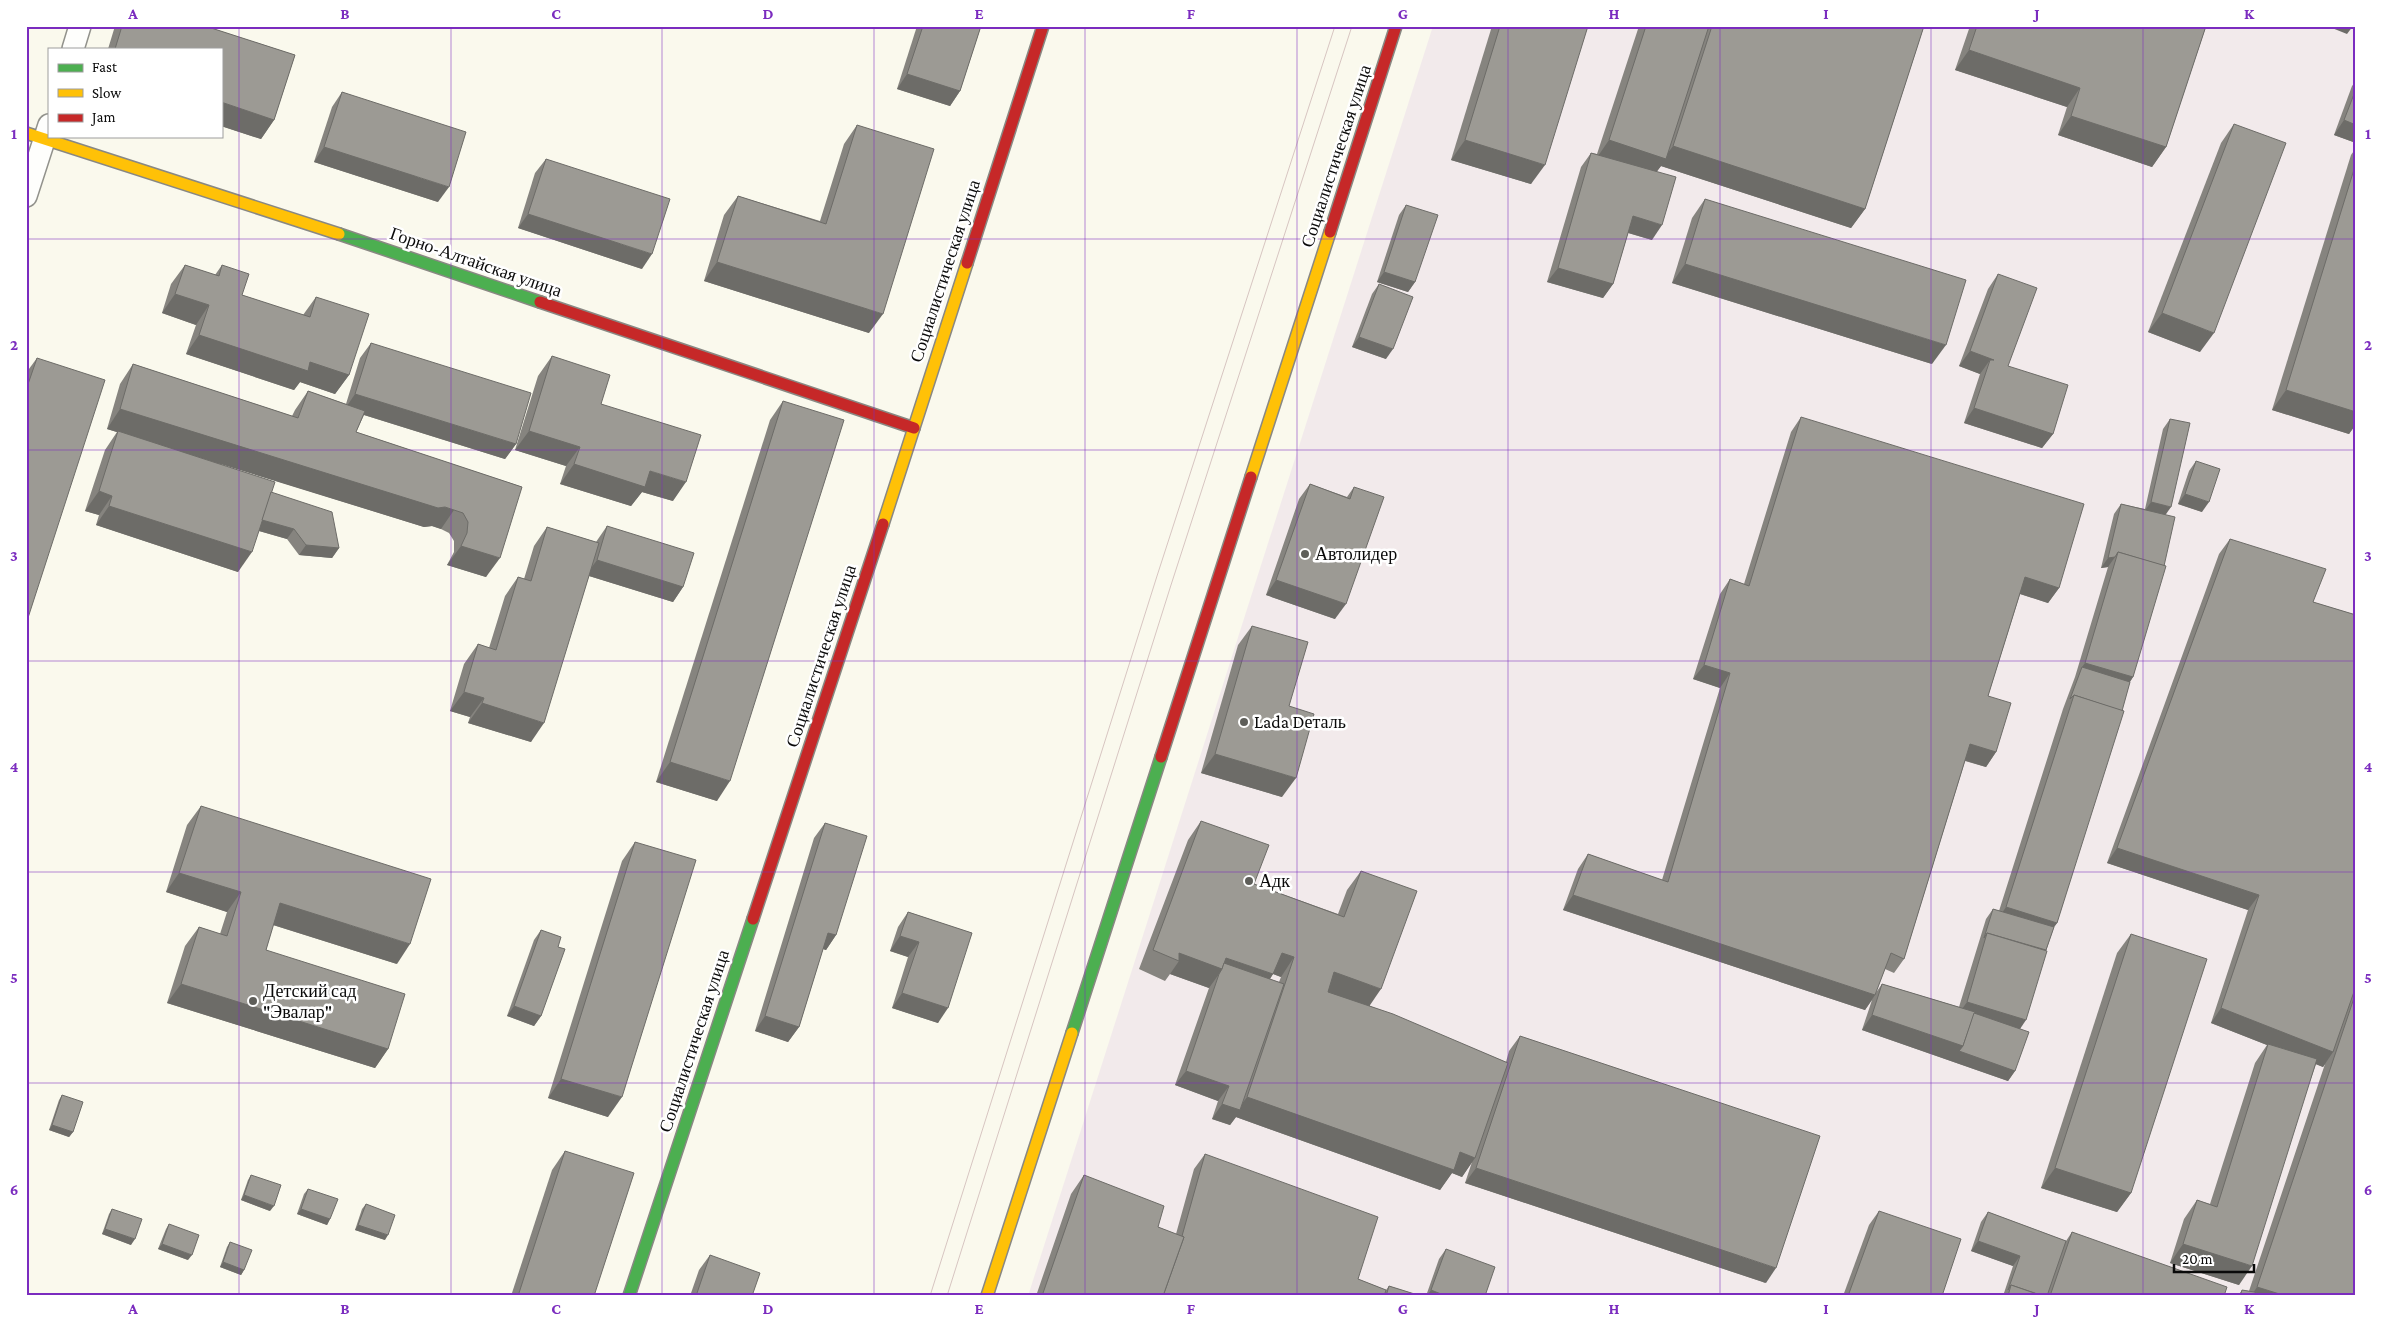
<svg xmlns="http://www.w3.org/2000/svg" width="2382" height="1322" font-family="'Crimson Pro',serif">
  <style>
    .industrial { fill: #f2eaeb }
    .lines { fill: none; stroke-linecap: round; stroke-linejoin: round }
    .street-casing { stroke: #92928c; stroke-width: 24 }
    .fast-casing { stroke: #898883; stroke-width: 14 }
    .slow-casing { stroke: #898883; stroke-width: 14 }
    .jam-casing { stroke: #898883; stroke-width: 14 }
    .street { stroke: #fefefc; stroke-width: 21 }
    .fast { stroke: #4caf50; stroke-width: 11 }
    .slow { stroke: #ffc107; stroke-width: 11 }
    .jam { stroke: #c62828; stroke-width: 11 }
    .tram { stroke: #d7c5c1; stroke-width: 1 }
    .wall { fill: #86847f; fill-rule: evenodd }
    .shaded-wall { fill: #6d6c68 }
    .building { fill: #9c9a94; stroke: #6d6c68 }
    .grid { fill: none; stroke: #7b2cbf; stroke-width: 1; stroke-opacity: 0.55 }
    .poi-dot { fill: #5e5e59; stroke: #fff; stroke-width: 2 }
    .labels { text-anchor: middle; dominant-baseline: central; stroke-width: 5; stroke-linejoin: round; paint-order: stroke }
    .street-label { font-size: 18px; fill: #0a0a0a; stroke: #fff }
    .poi-label { font-size: 18px; fill: #0a0a0a; stroke: #fff; text-anchor: start }
    .neatline { fill: none; stroke: #7b2cbf; stroke-width: 2 }
    .grid-label { font-size: 16px; text-anchor: middle; font-weight: bold; fill: #7b2cbf }
  </style>
  <rect width="100%" height="100%" fill="#faf9ed"/>
  <path class="industrial" d="M1433,26H2356V1296H1028Z"/>
  <g class="lines">
    <g class="street-casing">
      <g id="street">
        <path d="M73,49L80,26"/>
        <path d="M26,196L49,125"/>
      </g>
    </g>
    <g class="fast-casing">
      <g id="fast">
        <path d="M339,234L540,302"/>
        <path d="M1072,1033L1161,757"/>
        <path d="M629,1296L753,919"/>
      </g>
    </g>
    <g class="slow-casing">
      <g id="slow">
        <path d="M26,133L339,234"/>
        <path d="M1251,477L1330,232"/>
        <path d="M883,524L967,263"/>
        <path d="M987,1296L1072,1033"/>
      </g>
    </g>
    <g class="jam-casing">
      <g id="jam">
        <path d="M1330,232L1396,26"/>
        <path d="M967,263L1043,26"/>
        <path d="M540,302L914,428"/>
        <path d="M1161,757L1251,477"/>
        <path d="M753,919L883,524"/>
      </g>
    </g>
    <use href="#street" class="street"/>
    <use href="#fast" class="fast"/>
    <use href="#slow" class="slow"/>
    <use href="#jam" class="jam"/>
    <g class="tram">
      <path d="M930,1296L1157,576L1335,26"/>
      <path d="M947,1296L1171,585L1352,26"/>
    </g>
  </g>
  <g class="wall">
    <path d="M115,26H205L295,55L274,120L261,139L221,126V49H108Z"/>
    <path d="M917,26H981L960,91L950,106L897,89Z"/>
    <path d="M1492,26H1588L1531,184L1451,160Z"/>
    <path d="M1639,26H1924L1865,209L1851,228L1661,166L1657,171L1652,240L1628,233L1613,284L1603,298L1547,282L1581,167L1591,153L1597,154Z"/>
    <path d="M1970,26H2206L2166,147L2152,167L2058,135L2067,107L1955,70Z"/>
    <path d="M2356,81V143L2334,135L2352,86Z"/>
    <path d="M342,92L438,202L314,162L332,107Z"/>
    <path d="M2234,124L2200,352L2148,332L2221,143Z"/>
    <path d="M857,125L869,333L704,281L724,215L738,196L820,221L844,144Z"/>
    <path d="M2356,148V424L2349,434L2272,410L2351,155Z"/>
    <path d="M546,159L642,269L518,228L535,173Z"/>
    <path d="M1705,199L1932,364L1672,283L1692,218Z"/>
    <path d="M1406,205L1415,282L1408,292L1377,282L1399,215Z"/>
    <path d="M185,265L215,275L222,265L242,295L303,315L316,297L349,375L335,394L300,382L294,390L186,354L196,325L162,313L171,284Z"/>
    <path d="M1998,274L2008,366L2053,434L2042,448L1964,423L1980,374L1959,366L1988,289Z"/>
    <path d="M1379,284L1386,359L1352,347L1372,294Z"/>
    <path d="M371,343L516,444L505,459L364,415L356,432L522,487L486,577L447,565L454,552V541L449,533L441,529L432,526L424,527L219,463L271,492L339,548L332,558L299,555L287,539L259,531L238,572L96,525L99,515L85,511L105,450L117,432L107,429L120,384L133,364L292,416L295,410L308,391L346,404L360,358Z"/>
    <path d="M552,356L601,404L673,501L642,492L631,506L560,484L566,466L515,450L538,376Z"/>
    <path d="M37,358L26,624V373Z"/>
    <path d="M783,401L717,801L656,782L770,420Z"/>
    <path d="M1801,417L2059,588L2048,603L2020,594L1988,696L1996,752L1986,767L1965,761L1904,959L1894,973L1885,969L1875,994L1882,984L1959,1007L1986,919L1993,909L1999,911L2063,709L2075,677L2108,567L2101,568L2114,514L2121,504L2145,509L2163,429L2170,419L2165,514L2133,677L2130,682L2057,923L2054,927L2020,1029L2015,1071L2008,1081L1862,1030L1872,1000L1865,1010L1563,910L1578,869L1588,854L1662,880L1720,688L1693,679L1720,594L1730,579L1744,584L1791,432Z"/>
    <path d="M2196,461L2202,512L2178,504L2189,471Z"/>
    <path d="M1310,484L1347,497L1354,487L1335,619L1266,595L1299,499Z"/>
    <path d="M607,526L683,587L673,602L589,576L531,742L468,723L470,717L450,711L464,664L478,644L489,648L505,596L518,577L524,579L534,546L547,527L596,542Z"/>
    <path d="M2230,539L2313,602L2356,615V1296H2238L2242,1290L2249,1291L2325,1064L2323,1067L2316,1064L2239,1285L2170,1263L2184,1219L2197,1200L2210,1204L2255,1063L2267,1045L2211,1023L2248,910L2107,863L2219,554Z"/>
    <path d="M1252,626L1289,706L1282,797L1201,773L1238,645Z"/>
    <path d="M201,806L397,964L273,925L266,950L388,1049L375,1068L167,1003L185,946L199,927L220,934L227,912L166,892L187,825Z"/>
    <path d="M1201,821L1254,884L1338,914L1347,890L1361,871L1370,1006L1506,1062L1509,1051L1520,1036L1766,1283L1465,1183L1472,1162L1462,1177L1452,1173L1440,1190L1236,1117L1230,1125L1212,1119L1218,1101L1175,1085L1209,988L1170,974L1165,981L1139,969L1188,840ZM1273,974L1281,977L1279,982L1270,979Z"/>
    <path d="M825,823L836,935L826,950L823,949L799,1027L788,1042L755,1031L814,838Z"/>
    <path d="M635,842L608,1117L548,1098L622,861Z"/>
    <path d="M908,912L972,933L938,1023L892,1008L908,957L890,951L898,927Z"/>
    <path d="M541,930L558,947L541,1016L534,1026L507,1016L534,940Z"/>
    <path d="M2131,934V1193L2117,1212L2041,1188L2117,953Z"/>
    <path d="M62,1095L73,1132L69,1137L49,1130L59,1100Z"/>
    <path d="M565,1151L594,1296H511L552,1170Z"/>
    <path d="M1205,1154L1358,1279L1386,1290L1389,1286L1421,1296H1036L1071,1194L1084,1175L1158,1227L1176,1234L1194,1169Z"/>
    <path d="M251,1175L270,1211L241,1200L248,1180Z"/>
    <path d="M308,1189L330,1219L327,1225L297,1214L304,1194Z"/>
    <path d="M366,1204L385,1240L355,1230L362,1209Z"/>
    <path d="M112,1209L131,1245L102,1234L109,1214Z"/>
    <path d="M1879,1211L1942,1296H1843L1869,1225Z"/>
    <path d="M1988,1212L2066,1241L2072,1232L2224,1296H2003L2013,1266L1971,1251L1981,1222Z"/>
    <path d="M169,1224L188,1260L158,1249L166,1229Z"/>
    <path d="M230,1242L244,1270L241,1275L220,1267L227,1247Z"/>
    <path d="M1446,1249L1485,1296H1426L1439,1259Z"/>
    <path d="M710,1255L752,1296H690L699,1270Z"/>
  </g>
  <g class="shaded-wall">
    <path d="M26,26H30L26,32Z"/>
    <path d="M492,26H500L499,28Z"/>
    <path d="M2327,26H2353L2347,34Z"/>
    <path d="M1969,50L2080,88L2067,107L1955,70Z"/>
    <path d="M907,74L960,91L950,106L897,89Z"/>
    <path d="M221,102L274,120L261,139L221,126Z"/>
    <path d="M2071,116L2166,147L2152,167L2058,135Z"/>
    <path d="M2344,120L2356,125V143L2334,135Z"/>
    <path d="M1465,140L1545,165L1531,184L1451,160Z"/>
    <path d="M1609,140L1664,158L1673,146L1865,209L1851,228L1661,166L1652,178L1596,159Z"/>
    <path d="M324,147L449,187L438,202L314,162Z"/>
    <path d="M528,214L652,254L642,269L518,228Z"/>
    <path d="M1633,216L1662,225L1652,240L1622,231Z"/>
    <path d="M717,262L883,314L869,333L704,281Z"/>
    <path d="M1685,264L1946,345L1932,364L1672,283Z"/>
    <path d="M1558,268L1613,284L1603,298L1547,282Z"/>
    <path d="M1384,272L1415,282L1408,292L1377,282Z"/>
    <path d="M175,294L209,305L196,325L162,313Z"/>
    <path d="M2162,313L2214,333L2200,352L2148,332Z"/>
    <path d="M199,335L310,362L349,375L335,394L300,382L294,390L186,354Z"/>
    <path d="M1359,337L1393,349L1386,359L1352,347Z"/>
    <path d="M1970,351L1994,360H1990L1980,374L1959,366Z"/>
    <path d="M2286,390L2356,412V424L2349,434L2272,410Z"/>
    <path d="M355,394L516,444L505,459L345,409Z"/>
    <path d="M1974,408L2053,434L2042,448L1964,423Z"/>
    <path d="M120,409L454,510L441,529L432,526L424,527L107,429Z"/>
    <path d="M529,431L580,447L566,466L515,450Z"/>
    <path d="M574,464L650,471L686,482L673,501L642,492L631,506L560,484Z"/>
    <path d="M99,491L112,496L99,515L85,511Z"/>
    <path d="M2185,494L2209,502L2202,512L2178,504Z"/>
    <path d="M2151,502L2171,507L2164,517L2144,512Z"/>
    <path d="M109,506L252,552L238,572L96,525Z"/>
    <path d="M259,519L294,529L287,539L252,529Z"/>
    <path d="M306,545L339,548L332,558L299,555Z"/>
    <path d="M461,546L500,558L486,577L447,565Z"/>
    <path d="M2115,557L2108,567L2101,568L2108,558Z"/>
    <path d="M597,560L683,587L673,602L586,575Z"/>
    <path d="M2025,577L2059,588L2048,603L2014,592Z"/>
    <path d="M1276,580L1346,604L1335,619L1266,595Z"/>
    <path d="M2085,663L2133,677L2123,692L2082,667Z"/>
    <path d="M1704,665L1730,673L1720,688L1693,679Z"/>
    <path d="M464,692L484,698L470,717L450,711Z"/>
    <path d="M482,703L544,723L531,742L468,723Z"/>
    <path d="M1970,744L1996,752L1986,767L1960,759Z"/>
    <path d="M1215,754L1296,778L1282,797L1201,773Z"/>
    <path d="M670,762L730,781L717,801L656,782Z"/>
    <path d="M2117,848L2259,895L2248,910L2107,863Z"/>
    <path d="M179,873L241,892L227,912L166,892Z"/>
    <path d="M1573,895L1875,995L1865,1010L1563,910Z"/>
    <path d="M280,903L410,944L397,964L267,923Z"/>
    <path d="M2006,907L2057,923L2047,937L1996,922Z"/>
    <path d="M828,933L836,935L826,950L817,947Z"/>
    <path d="M900,936L919,942L908,957L890,951Z"/>
    <path d="M1179,953L1226,958L1273,974L1260,994L1219,974L1209,988L1170,974L1179,961Z"/>
    <path d="M1282,953L1294,957L1281,977L1268,972Z"/>
    <path d="M1334,972L1381,989L1368,1008L1320,991Z"/>
    <path d="M181,984L388,1049L375,1068L167,1003Z"/>
    <path d="M902,993L948,1008L938,1023L892,1008Z"/>
    <path d="M1967,1002L2026,1020L2016,1035L1957,1016Z"/>
    <path d="M514,1006L541,1016L534,1026L507,1016Z"/>
    <path d="M2221,1008L2333,1052L2323,1067L2211,1023Z"/>
    <path d="M1872,1015L1963,1046L2015,1071L2008,1081L1862,1030Z"/>
    <path d="M765,1016L799,1027L788,1042L755,1031Z"/>
    <path d="M1186,1071L1229,1086L1218,1101L1175,1085Z"/>
    <path d="M561,1079L622,1097L608,1117L548,1098Z"/>
    <path d="M1247,1097L1460,1152L1475,1158L1462,1177L1452,1173L1440,1190L1236,1117L1230,1125L1212,1119L1222,1104L1238,1109Z"/>
    <path d="M52,1125L73,1132L69,1137L49,1130Z"/>
    <path d="M1476,1168L1776,1268L1766,1283L1465,1183Z"/>
    <path d="M2055,1168L2131,1193L2117,1212L2041,1188Z"/>
    <path d="M244,1195L274,1206L270,1211L241,1200Z"/>
    <path d="M301,1209L330,1219L327,1225L297,1214Z"/>
    <path d="M358,1225L388,1235L385,1240L355,1230Z"/>
    <path d="M105,1229L135,1239L131,1245L102,1234Z"/>
    <path d="M1978,1241L2020,1256L2013,1266L1971,1251Z"/>
    <path d="M162,1244L192,1255L188,1260L158,1249Z"/>
    <path d="M2183,1244L2252,1266L2239,1285L2170,1263Z"/>
    <path d="M223,1262L244,1270L241,1275L220,1267Z"/>
    <path d="M2257,1287L2286,1296H2251Z"/>
    <path d="M1431,1290L1446,1296H1427Z"/>
  </g>
  <g class="building">
    <path d="M122,26H205L295,55L274,120L221,102V49H115Z"/>
    <path d="M923,26H981L960,91L907,74Z"/>
    <path d="M1500,26H1588L1545,165L1465,140Z"/>
    <path d="M1646,26H1709L1666,159L1609,140Z"/>
    <path d="M1712,26H1924L1865,209L1673,146Z"/>
    <path d="M1977,26H2206L2166,147L2071,116L2080,88L1969,50Z"/>
    <path d="M2356,89V125L2344,120Z"/>
    <path d="M342,92L466,132L449,187L324,147Z"/>
    <path d="M2234,124L2286,143L2214,333L2162,313Z"/>
    <path d="M857,125L934,149L883,314L717,262L738,196L826,224Z"/>
    <path d="M1591,153L1676,177L1662,225L1633,216L1613,284L1558,268Z"/>
    <path d="M546,159L670,199L652,254L528,214Z"/>
    <path d="M2356,163V412L2286,390Z"/>
    <path d="M1705,199L1966,280L1946,345L1685,264Z"/>
    <path d="M1406,205L1438,215L1415,282L1384,272Z"/>
    <path d="M185,265L219,276L222,265L249,274L242,295L310,317L316,297L369,314L349,375L310,362L308,371L199,335L209,305L175,294Z"/>
    <path d="M1998,274L2037,288L2008,366L2068,385L2053,434L1974,408L1990,360H1994L1970,351Z"/>
    <path d="M1379,284L1413,297L1393,349L1359,337Z"/>
    <path d="M371,343L531,393L516,444L355,394Z"/>
    <path d="M552,356L610,375L601,404L701,435L686,482L650,471L645,487L574,464L580,447L529,431Z"/>
    <path d="M37,358L105,380L26,624V390Z"/>
    <path d="M133,364L298,418L308,391L365,411L356,432L522,487L500,558L461,546L467,533L468,522L463,513L445,507L438,508L120,409Z"/>
    <path d="M783,401L844,420L730,781L670,762Z"/>
    <path d="M1801,417L2084,504L2059,588L2025,577L1988,696L2011,703L1996,752L1970,744L1904,959L1891,953L1875,995L1573,895L1588,854L1668,882L1730,673L1704,665L1730,579L1749,586Z"/>
    <path d="M2170,419L2190,423L2171,507L2151,502Z"/>
    <path d="M118,431L275,482L252,552L109,506L112,496L99,491Z"/>
    <path d="M2196,461L2220,469L2209,502L2185,494Z"/>
    <path d="M1310,484L1350,499L1354,487L1384,497L1346,604L1276,580Z"/>
    <path d="M271,492L332,512L339,548L306,545L294,529L262,520Z"/>
    <path d="M2121,504L2175,517L2164,566L2118,552L2115,557L2108,558Z"/>
    <path d="M607,526L694,553L683,587L597,560Z"/>
    <path d="M547,527L599,543L544,723L482,703L484,698L464,692L478,644L496,650L518,577L531,581Z"/>
    <path d="M2230,539L2326,569L2313,602L2356,615V986L2333,1052L2221,1008L2259,895L2117,848Z"/>
    <path d="M2118,552L2166,566L2133,677L2085,663Z"/>
    <path d="M1252,626L1308,642L1289,706L1314,714L1296,778L1215,754Z"/>
    <path d="M2082,667L2130,682L2122,711L2074,695L2070,699Z"/>
    <path d="M2074,695L2124,711L2057,923L2006,907Z"/>
    <path d="M201,806L431,879L410,944L280,903L266,950L405,994L388,1049L181,984L199,927L227,936L241,892L179,873Z"/>
    <path d="M1201,821L1269,845L1254,884L1344,917L1361,871L1417,891L1381,989L1334,972L1328,992L1393,1014L1508,1063L1475,1158L1460,1152L1454,1170L1247,1097L1294,957L1282,953L1273,974L1226,958L1222,969L1179,953V961L1153,950Z"/>
    <path d="M825,823L867,836L836,935L828,933L799,1027L765,1016Z"/>
    <path d="M635,842L696,860L622,1097L561,1079Z"/>
    <path d="M1993,909L2054,927L2046,950L1987,933L1984,938Z"/>
    <path d="M908,912L972,933L948,1008L902,993L919,942L900,936Z"/>
    <path d="M541,930L561,937L558,947L565,949L541,1016L514,1006Z"/>
    <path d="M1987,933L2047,951L2026,1020L1967,1002Z"/>
    <path d="M2131,934L2207,959L2131,1193L2055,1168Z"/>
    <path d="M1224,963L1284,984L1240,1110L1222,1104L1229,1086L1186,1071L1219,974L1222,969Z"/>
    <path d="M1882,984L1975,1012L1963,1046L1872,1015Z"/>
    <path d="M2356,992V1296H2286L2257,1287Z"/>
    <path d="M1974,1013L2029,1032L2015,1071L1959,1051L1963,1046Z"/>
    <path d="M1520,1036L1820,1136L1776,1268L1476,1168Z"/>
    <path d="M2268,1044L2317,1059L2252,1266L2183,1244L2197,1200L2217,1207Z"/>
    <path d="M62,1095L83,1102L73,1132L52,1125Z"/>
    <path d="M565,1151L634,1173L594,1296H518Z"/>
    <path d="M1205,1154L1378,1217L1358,1279L1386,1290L1384,1296H1163L1184,1237L1182,1236Z"/>
    <path d="M251,1175L281,1185L274,1206L244,1195Z"/>
    <path d="M1084,1175L1164,1206L1158,1227L1184,1237L1163,1296H1042Z"/>
    <path d="M308,1189L338,1199L330,1219L301,1209Z"/>
    <path d="M366,1204L395,1215L388,1235L358,1225Z"/>
    <path d="M112,1209L142,1219L135,1239L105,1229Z"/>
    <path d="M1879,1211L1961,1239L1942,1296H1848Z"/>
    <path d="M1988,1212L2066,1241L2047,1296H2043L2011,1285L2008,1290L2020,1256L1978,1241Z"/>
    <path d="M169,1224L199,1235L192,1255L162,1244Z"/>
    <path d="M2072,1232L2227,1287L2224,1296H2050Z"/>
    <path d="M230,1242L252,1250L244,1270L223,1262Z"/>
    <path d="M1446,1249L1495,1267L1485,1296H1446L1431,1290Z"/>
    <path d="M710,1255L760,1273L752,1296H696Z"/>
    <path d="M2011,1285L2043,1296H2008Z"/>
    <path d="M1389,1286L1421,1296H1386Z"/>
    <path d="M2242,1290L2254,1292L2267,1296H2240Z"/>
  </g>
  <path class="grid" d="M239,26V1296M451,26V1296M662,26V1296M874,26V1296M1085,26V1296M1297,26V1296M1508,26V1296M1720,26V1296M1931,26V1296M2143,26V1296M26,239H2356M26,450H2356M26,661H2356M26,872H2356M26,1083H2356"/>
  <g class="poi-dot">
    <circle cx="1305" cy="554" r="5"/>
    <circle cx="1244" cy="722" r="5"/>
    <circle cx="1249" cy="881" r="5"/>
    <circle cx="253" cy="1001" r="5"/>
  </g>
  <g class="labels">
    <g class="street-label">
      <text transform="translate(1336 156) rotate(-72)">Социалистическая улица</text>
      <text transform="translate(476 262) rotate(19)">Горно-Алтайская улица</text>
      <text transform="translate(945 271) rotate(-72)">Социалистическая улица</text>
      <text transform="translate(821 656) rotate(-72)">Социалистическая улица</text>
      <text transform="translate(694 1041) rotate(-72)">Социалистическая улица</text>
    </g>
    <g class="poi-label">
      <text x="1315" y="554">Автолидер</text>
      <text x="1254" y="722">Lada Dеталь</text>
      <text x="1259" y="881">Адк</text>
      <text x="263" y="991">Детский сад<tspan x="263" dy="21">"Эвалар"</tspan></text>
    </g>
  </g>
  <rect width="2382" height="1322" fill="none" stroke="#ffffff" stroke-width="55"/>
  <rect x="48" y="48" width="175" height="90" fill="#ffffff" stroke="#9d9d9d"/>
  <rect x="58" y="64" width="25" height="8" fill="#4caf50" stroke="#9d9d9d"/>
  <text x="92" y="72" font-size="15" fill="#0a0a0a">Fast</text>
  <rect x="58" y="89" width="25" height="8" fill="#ffc107" stroke="#9d9d9d"/>
  <text x="92" y="98" font-size="15" fill="#0a0a0a">Slow</text>
  <rect x="58" y="114" width="25" height="8" fill="#c62828" stroke="#9d9d9d"/>
  <text x="92" y="122" font-size="15" fill="#0a0a0a">Jam</text>
  <path d="M2174 1264v8h80v-8" fill="none" stroke="#0a0a0a" stroke-width="2.5"/>
  <text x="2182" y="1264" font-size="15" fill="#0a0a0a" stroke="#ffffff" stroke-width="4" paint-order="stroke">20 m</text>
  <rect x="28" y="28" width="2326" height="1266" class="neatline"/>
  <g class="grid-label">
    <text x="133" y="19">A</text>
    <text x="345" y="19">B</text>
    <text x="556" y="19">C</text>
    <text x="768" y="19">D</text>
    <text x="979" y="19">E</text>
    <text x="1191" y="19">F</text>
    <text x="1403" y="19">G</text>
    <text x="1614" y="19">H</text>
    <text x="1826" y="19">I</text>
    <text x="2037" y="19">J</text>
    <text x="2249" y="19">K</text>
    <text x="14" y="139">1</text>
    <text x="2368" y="139">1</text>
    <text x="14" y="350">2</text>
    <text x="2368" y="350">2</text>
    <text x="14" y="561">3</text>
    <text x="2368" y="561">3</text>
    <text x="14" y="772">4</text>
    <text x="2368" y="772">4</text>
    <text x="14" y="983">5</text>
    <text x="2368" y="983">5</text>
    <text x="14" y="1195">6</text>
    <text x="2368" y="1195">6</text>
    <text x="133" y="1314">A</text>
    <text x="345" y="1314">B</text>
    <text x="556" y="1314">C</text>
    <text x="768" y="1314">D</text>
    <text x="979" y="1314">E</text>
    <text x="1191" y="1314">F</text>
    <text x="1403" y="1314">G</text>
    <text x="1614" y="1314">H</text>
    <text x="1826" y="1314">I</text>
    <text x="2037" y="1314">J</text>
    <text x="2249" y="1314">K</text>
  </g>
</svg>
